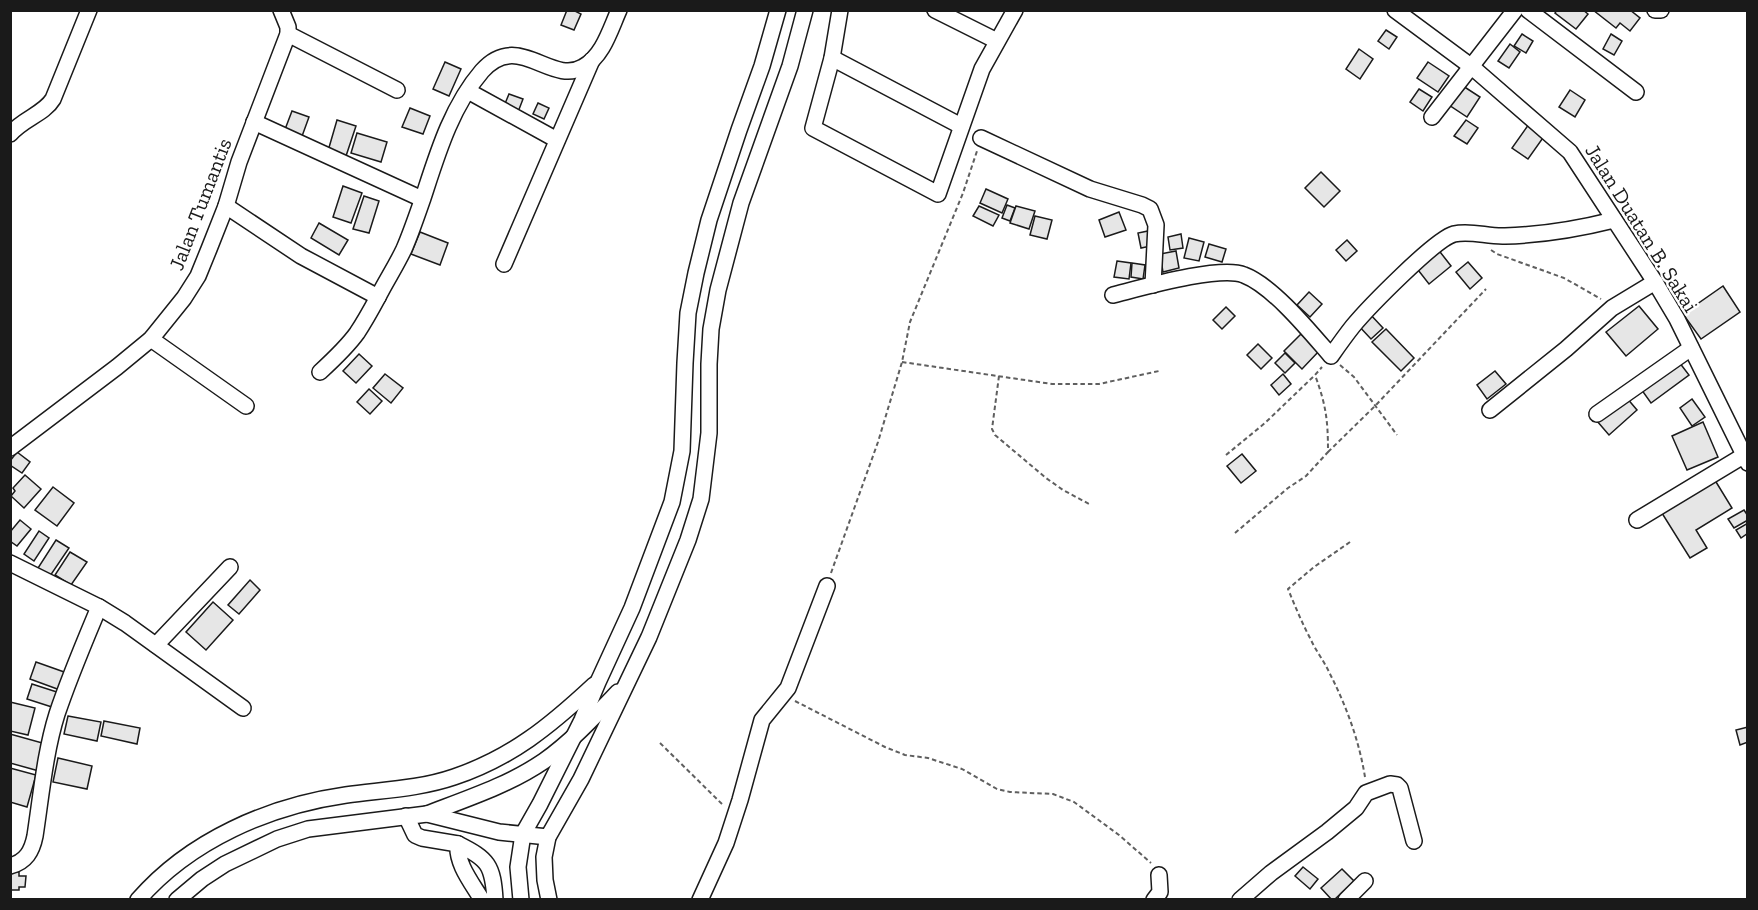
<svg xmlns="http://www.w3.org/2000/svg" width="1758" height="910" font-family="'Zilla Slab',serif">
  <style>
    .building { fill: #e6e6e6; stroke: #1a1a1a; stroke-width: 1.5 }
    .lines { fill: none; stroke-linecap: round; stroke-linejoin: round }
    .minor-casing { stroke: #1a1a1a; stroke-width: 18 }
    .path { stroke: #5f5f5f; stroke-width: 2; stroke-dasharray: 4.5 3; stroke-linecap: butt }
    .minor { stroke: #fff; stroke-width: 15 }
    .labels { text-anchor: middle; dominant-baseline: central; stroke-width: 4.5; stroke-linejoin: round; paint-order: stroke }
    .street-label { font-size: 21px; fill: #1a1a1a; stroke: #fff }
  </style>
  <rect width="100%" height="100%" fill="#fff"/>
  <g class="building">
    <path d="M567,10H573L581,14L574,30L561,25Z"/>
    <path d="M1557,10H1583L1588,14L1576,29L1555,13Z"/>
    <path d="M1593,10H1630L1640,18L1630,31L1620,23L1616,28Z"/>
    <path d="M1386,30L1397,37L1389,49L1378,41Z"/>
    <path d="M1522,34L1533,41L1526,53L1514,46Z"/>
    <path d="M1611,34L1622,41L1614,55L1603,49Z"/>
    <path d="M1510,44L1520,52L1509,68L1498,61Z"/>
    <path d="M1359,49L1373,59L1360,79L1346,69Z"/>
    <path d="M445,62L461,69L449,96L433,89Z"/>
    <path d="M1428,62L1449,76L1438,92L1417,78Z"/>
    <path d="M1463,86L1480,97L1467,117L1449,105Z"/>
    <path d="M1419,89L1432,97L1423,111L1410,102Z"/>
    <path d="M1570,90L1585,100L1575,117L1559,107Z"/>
    <path d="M509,94L523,99L518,112L504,106Z"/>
    <path d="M538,103L549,108L544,119L533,114Z"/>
    <path d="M410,108L430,116L423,134L402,127Z"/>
    <path d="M292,111L309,117L301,139L284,132Z"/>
    <path d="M337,120L356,126L346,156L328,151Z"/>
    <path d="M1466,120L1478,128L1467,144L1454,136Z"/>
    <path d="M1529,124L1545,135L1528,159L1512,148Z"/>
    <path d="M357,133L387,142L381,162L351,153Z"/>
    <path d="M1321,172L1340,191L1324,207L1305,188Z"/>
    <path d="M343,186L362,193L351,223L333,217Z"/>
    <path d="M986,189L1008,199L1002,213L980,203Z"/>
    <path d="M364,196L379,201L369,233L353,229Z"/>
    <path d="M1007,205L1015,208L1010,221L1002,218Z"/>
    <path d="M979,206L999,215L993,226L973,216Z"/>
    <path d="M1016,206L1035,211L1029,229L1010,223Z"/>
    <path d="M1119,212L1126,230L1105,237L1099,220Z"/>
    <path d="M1035,216L1052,220L1047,239L1030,235Z"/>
    <path d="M319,223L348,240L339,255L311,238Z"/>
    <path d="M1148,231L1151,246L1141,248L1138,233Z"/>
    <path d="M420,232L448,243L440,265L411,254Z"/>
    <path d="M1181,234L1183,248L1170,250L1168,237Z"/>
    <path d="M1189,238L1204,242L1199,261L1184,258Z"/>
    <path d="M1347,240L1357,251L1346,261L1336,250Z"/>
    <path d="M1209,244L1226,249L1222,262L1205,257Z"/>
    <path d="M1437,248L1451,266L1429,284L1415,266Z"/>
    <path d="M1176,251L1179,268L1163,272L1160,254Z"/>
    <path d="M1117,261L1131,263L1129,279L1114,277Z"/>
    <path d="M1468,262L1482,278L1470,289L1456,272Z"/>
    <path d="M1132,263L1145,265L1143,279L1131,277Z"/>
    <path d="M1723,286L1740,312L1701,339L1683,314Z"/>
    <path d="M1309,292L1322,304L1310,317L1297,305Z"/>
    <path d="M1639,306L1658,329L1626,356L1606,332Z"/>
    <path d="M1226,307L1235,316L1222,329L1213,320Z"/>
    <path d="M1369,313L1383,328L1371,339L1357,324Z"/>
    <path d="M1386,329L1414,358L1401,371L1372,342Z"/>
    <path d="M1301,334L1319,351L1302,369L1284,351Z"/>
    <path d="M1258,344L1272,358L1261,369L1247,355Z"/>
    <path d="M1285,353L1295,363L1285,373L1275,363Z"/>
    <path d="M359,354L372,366L356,383L343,371Z"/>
    <path d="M1679,362L1689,375L1651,403L1641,389Z"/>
    <path d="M1495,371L1506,384L1487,399L1477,385Z"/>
    <path d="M385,374L403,388L391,403L373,388Z"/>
    <path d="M1283,374L1291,384L1279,395L1271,385Z"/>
    <path d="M369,389L382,401L370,414L357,402Z"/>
    <path d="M1626,397L1637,410L1609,435L1597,421Z"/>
    <path d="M1692,399L1705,417L1692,426L1680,408Z"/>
    <path d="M1703,422L1718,457L1687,470L1672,436Z"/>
    <path d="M17,452L30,462L22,473L10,465V461Z"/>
    <path d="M1242,454L1256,471L1241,483L1227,466Z"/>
    <path d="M25,475L41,489L24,508L11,496L15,491L13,488Z"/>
    <path d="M1713,477L1732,508L1696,530L1707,548L1690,558L1660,510Z"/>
    <path d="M53,487L74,503L57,526L35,510Z"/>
    <path d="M1744,510L1748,516V520L1734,528L1728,519Z"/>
    <path d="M20,520L31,529L17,546L10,541V532Z"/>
    <path d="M1748,523V533L1741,538L1736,530Z"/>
    <path d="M39,531L49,538L34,561L24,554Z"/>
    <path d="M56,540L69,548L50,576L38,568Z"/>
    <path d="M70,552L87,562L71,585L55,575Z"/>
    <path d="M250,580L260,590L239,614L228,605Z"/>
    <path d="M213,602L233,620L206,650L186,632Z"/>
    <path d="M36,662L67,673L60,690L30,679Z"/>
    <path d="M32,684L60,693L55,708L27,699Z"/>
    <path d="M10,702L35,708L28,735L10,731Z"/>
    <path d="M68,716L101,722L97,741L64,734Z"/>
    <path d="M104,721L140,728L137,744L101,736Z"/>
    <path d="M1748,727V742L1740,745L1736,730Z"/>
    <path d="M10,734L46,744L39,771L10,763Z"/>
    <path d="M58,758L92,766L87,789L53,782Z"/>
    <path d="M10,768L36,775L27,807L10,802Z"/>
    <path d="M1303,867L1318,879L1310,889L1295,876Z"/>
    <path d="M1342,869L1354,881L1334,900H1332L1321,888Z"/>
    <path d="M10,871L19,872V876H26L25,887H19V890H10Z"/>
  </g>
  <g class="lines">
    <g class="minor-casing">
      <g id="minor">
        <path d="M840,10L832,58L813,128L938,194L982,69L1015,10"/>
        <path d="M935,10L997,41"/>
        <path d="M1395,10L1472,67L1570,152L1655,282L1677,319L1748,463"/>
        <path d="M1528,10L1636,92"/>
        <path d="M1655,10H1661"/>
        <path d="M288,34L397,90"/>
        <path d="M832,58L961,126"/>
        <path d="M468,91L557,140"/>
        <path d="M1432,117L1515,10"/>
        <path d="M254,122L422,199"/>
        <path d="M10,134C24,118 44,114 53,99L89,10"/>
        <path d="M981,138L1090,189L1142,205L1150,209L1156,225L1153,285"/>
        <path d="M226,206L301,256L378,297"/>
        <path d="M504,264L592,60"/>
        <path d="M1113,295C1141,288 1220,265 1244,275C1273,286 1311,333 1331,356C1338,346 1345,336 1353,326C1368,308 1435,239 1454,234C1471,230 1488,237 1505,236C1542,235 1578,229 1614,220"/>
        <path d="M151,339L246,406"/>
        <path d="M320,372C333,360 347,347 357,333C365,321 371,310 378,297C386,281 396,266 404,249C411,233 417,215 423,198C437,155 451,107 482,71C518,30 551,86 583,67C603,56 610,30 619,10"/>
        <path d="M1490,410L1566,349L1612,308L1655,282"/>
        <path d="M1597,414L1691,348"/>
        <path d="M10,448L117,367L151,339L184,298L198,276L209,249L226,206L239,162L288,34V27L281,10"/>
        <path d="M1637,520L1748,453"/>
        <path d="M10,563L99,607C84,643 69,678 57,714C45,752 41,797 35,836C32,851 26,862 10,866"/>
        <path d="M99,607L125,623L243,708"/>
        <path d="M156,645L230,567"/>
        <path d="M427,814C466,799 509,785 544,761C572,741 595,716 618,692"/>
        <path d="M406,816L415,835L422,838L458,844"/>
        <path d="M138,900C190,840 269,806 346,795C382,790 419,789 454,777C511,758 550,726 594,685"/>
        <path d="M177,900L202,879L225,864L277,839L308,829L427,814L499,832L548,837"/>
        <path d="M482,900C472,883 456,864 458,844C488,859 493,865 495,900"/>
        <path d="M521,900L518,867L523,834L540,804L582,720L598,682L632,608L672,502L682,451L685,363L688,313L696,273L709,220L739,130L762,66L778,10"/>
        <path d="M549,900L545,880L544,857L548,837L581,779L649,637L688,540L701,499L709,433V364L711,329L718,290L741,203L790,66L805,10"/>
        <path d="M700,900L726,843L740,800L762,720L788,688L827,586"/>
        <path d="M1154,900L1160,892L1159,875"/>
        <path d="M1240,900L1271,873L1327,832L1356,808L1366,793L1390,784L1397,785L1400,788L1414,841"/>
        <path d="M1346,900L1365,881"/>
      </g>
    </g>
    <g class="path">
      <path d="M1491,250L1497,254L1564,278L1601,299"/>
      <path d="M902,362L1052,384H1099L1159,371"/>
      <path d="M1340,365L1354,377L1397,435"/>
      <path d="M999,376L992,429L995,435L1046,478L1063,490L1091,505"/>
      <path d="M1328,452L1375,406L1486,289"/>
      <path d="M1226,455L1265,423L1315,375"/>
      <path d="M1235,533L1288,488L1306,476L1328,452C1328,420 1326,405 1315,375L1322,367"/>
      <path d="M1350,542L1314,567L1288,589C1295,606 1302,623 1311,640C1316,651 1324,661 1329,672C1346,705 1359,740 1365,777"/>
      <path d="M831,573L878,442L902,362L910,322L963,193L977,151"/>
      <path d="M795,701L885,747L905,755L928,758L962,769L997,789L1010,792L1053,794L1074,802L1119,835L1151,863"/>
      <path d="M660,743L724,806"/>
    </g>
    <use href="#minor" class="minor"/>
  </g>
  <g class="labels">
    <g class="street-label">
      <text transform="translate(200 204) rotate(-69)">Jalan Tumantis</text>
      <text transform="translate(1642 228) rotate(58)">Jalan Duatan B. Sakai</text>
    </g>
  </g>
  <rect width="1758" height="910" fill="none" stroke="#1a1a1a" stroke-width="24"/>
</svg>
